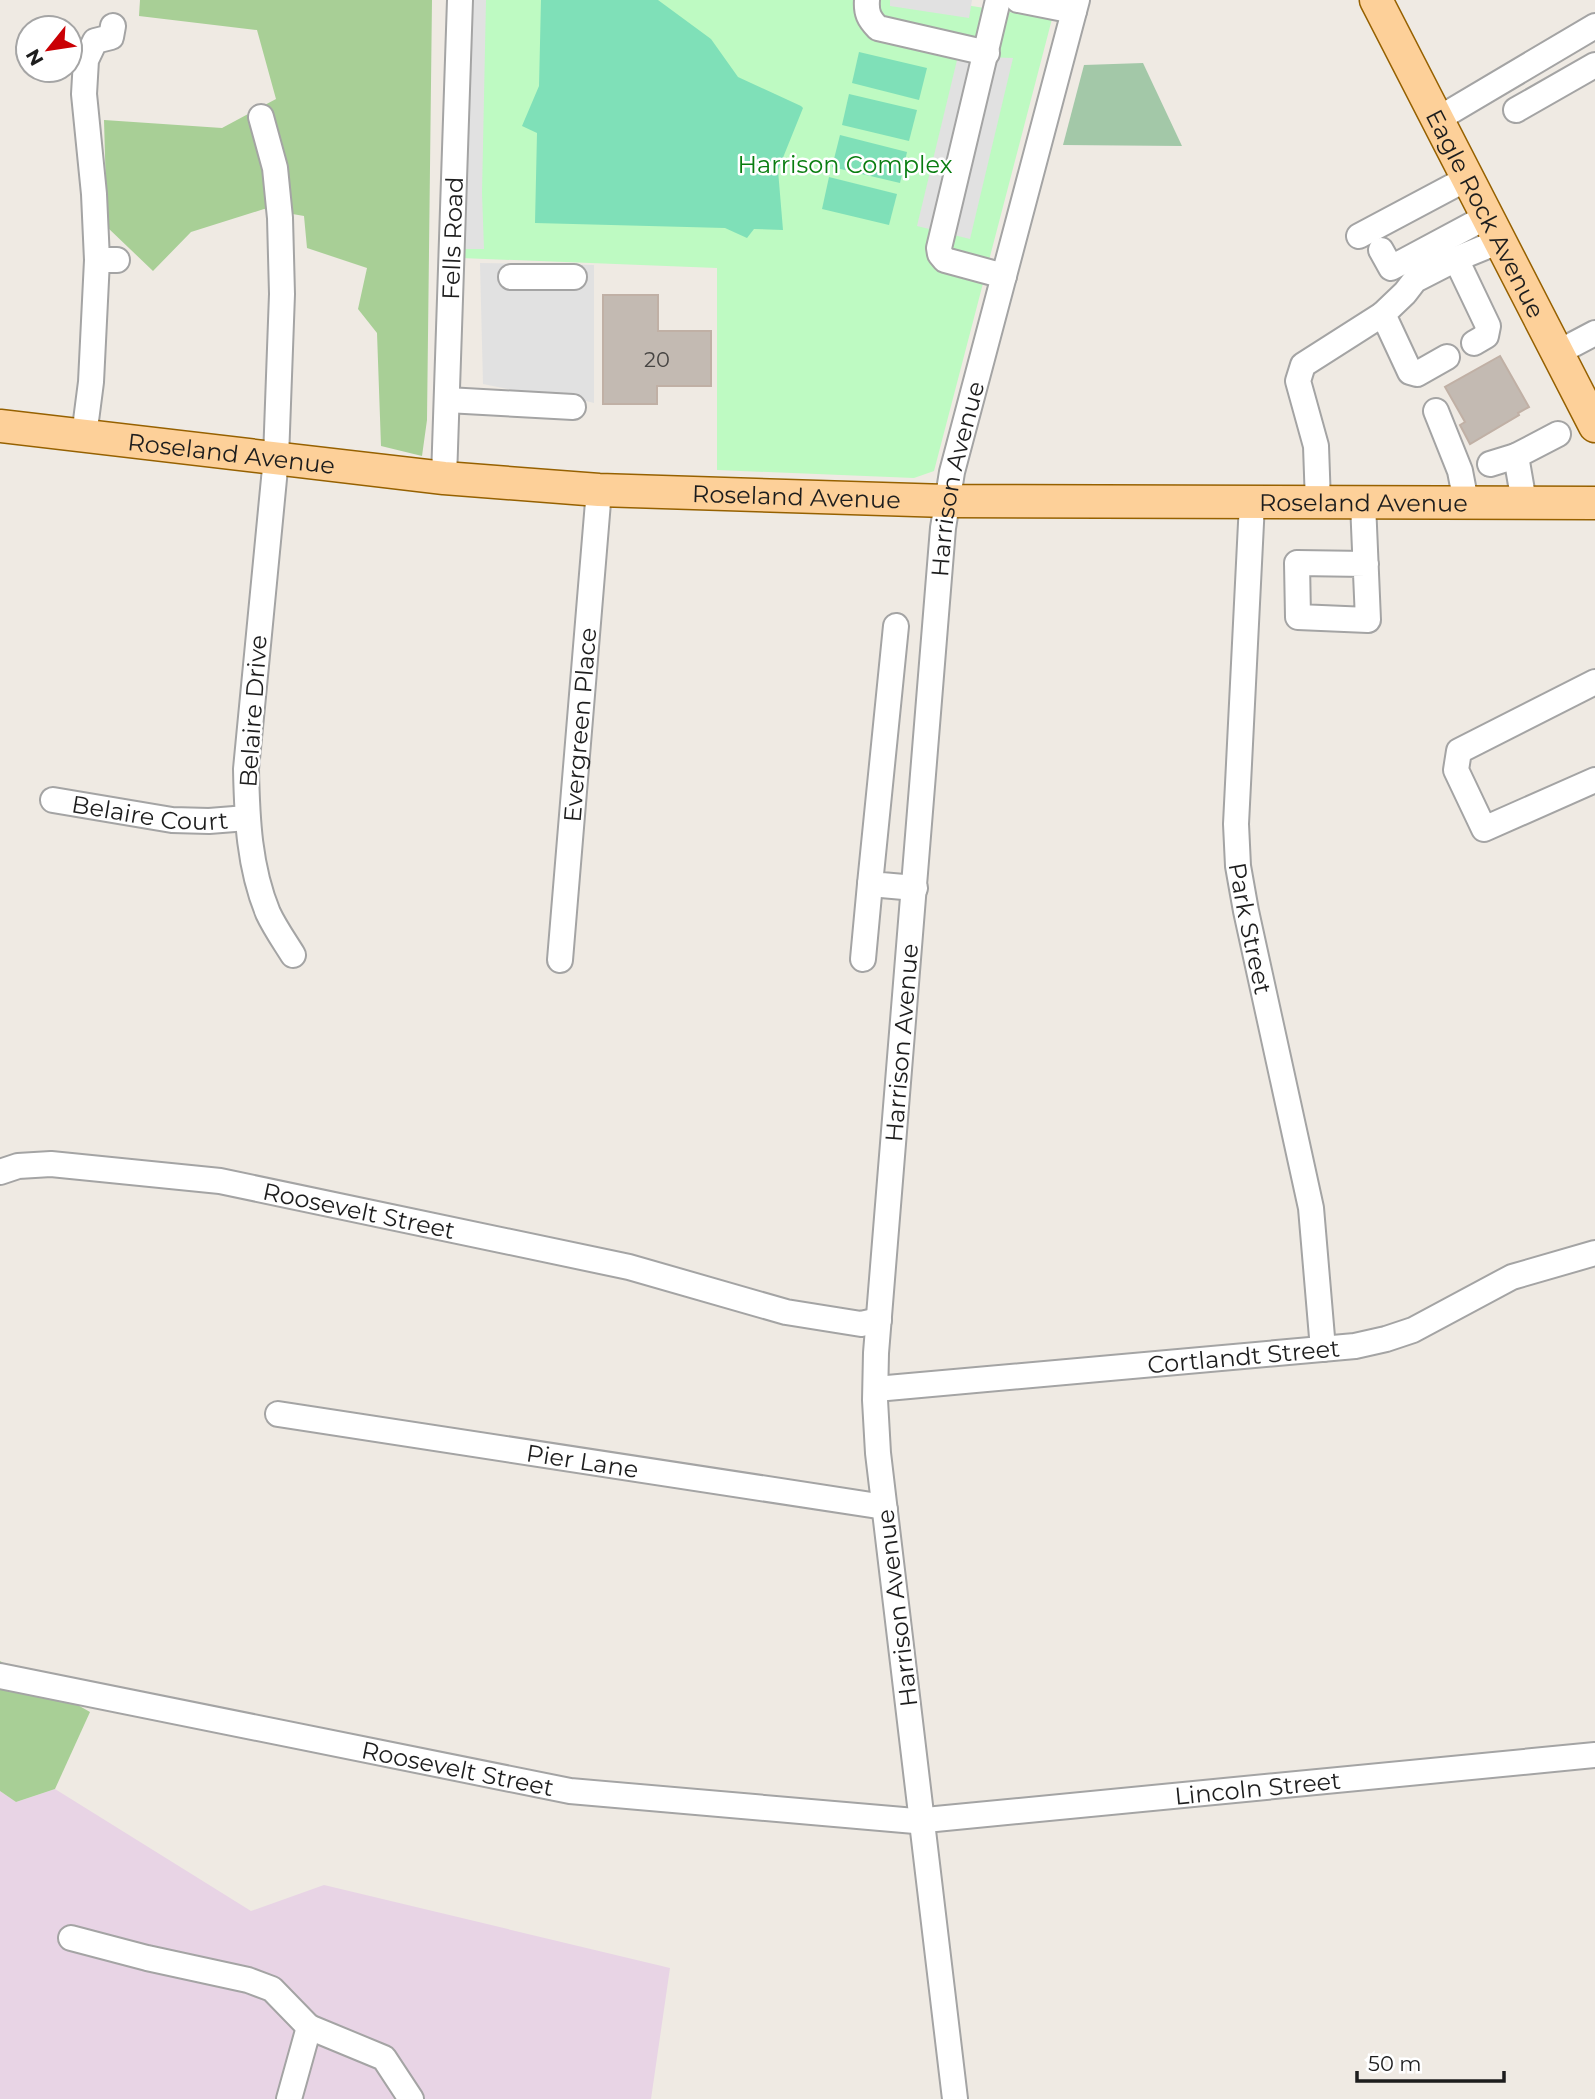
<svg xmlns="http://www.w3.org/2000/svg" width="1595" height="2099" font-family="Montserrat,sans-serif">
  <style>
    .industrial { fill: #e8d4e5 }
    .forest { fill: #a8cf96 }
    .cemetery { fill: #a3c8a8 }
    .park { fill: #befac2 }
    .pitch { fill: #7fe0b8 }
    .parking { fill: #e1e1e1 }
    .building { fill: #c3bab2; stroke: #c0b0a5; stroke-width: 2 }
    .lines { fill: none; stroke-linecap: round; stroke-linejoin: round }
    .minor-casing { stroke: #a4a4a4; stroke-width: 28 }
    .major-casing { stroke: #966100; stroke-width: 35 }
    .minor { stroke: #fff; stroke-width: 24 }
    .major { stroke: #fdd099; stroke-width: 32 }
    .labels { text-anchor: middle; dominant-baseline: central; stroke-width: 5; stroke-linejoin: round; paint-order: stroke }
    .number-label { font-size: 21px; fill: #464442 }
    .park-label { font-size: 24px; fill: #097d10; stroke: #fff }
    .street-label { font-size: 24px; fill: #1d1d1d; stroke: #fff }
  </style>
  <rect width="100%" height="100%" fill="#efeae3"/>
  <path class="industrial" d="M55,1789L251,1911L324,1885L670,1968L651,2099H0V1791L16,1802Z"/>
  <g class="forest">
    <path d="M140,0H432L427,420L422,456L381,446L377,333L358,309L367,268L307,248L304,216L264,209L191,232L153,271L107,227L104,120L222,128L276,99L257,30L139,16Z"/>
    <path d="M0,1661L90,1712L55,1789L16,1802L0,1791Z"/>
  </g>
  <path class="cemetery" d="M1143,63L1182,146L1063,145L1084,65Z"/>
  <path class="park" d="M466,0H935L1052,19L934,471L914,478L717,470V268L461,258Z"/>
  <g class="pitch">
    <path d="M541,0H658L711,39L738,77L801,106L803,108L778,170L783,230L754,229L747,238L725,228L535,223L537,133L522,126L539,86Z"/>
    <path d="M859,52L927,68L919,100L852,83Z"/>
    <path d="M849,94L917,110L909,141L842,125Z"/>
    <path d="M840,135L907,152L900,183L832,167Z"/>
    <path d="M829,177L897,194L889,225L822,209Z"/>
  </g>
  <g class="parking">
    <path d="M467,0H486L482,193L484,249H459Z"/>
    <path d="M890,0H972L969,18L890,6Z"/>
    <path d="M958,56L1013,58L970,239L917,226Z"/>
    <path d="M480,263L594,265V403L554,393L522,392L483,384Z"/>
  </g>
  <g class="building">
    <path d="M603,295H658V331H711V386H657V404H603Z"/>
    <path d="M1500,356L1529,407L1518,413L1519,415L1470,444L1460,425L1465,422L1445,387Z"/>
  </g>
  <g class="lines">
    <g class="minor-casing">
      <g id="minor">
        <path d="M867,0C866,13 869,19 878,28L987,53"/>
        <path d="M998,0L939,248L940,254L945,260L1004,276"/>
        <path d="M1018,0L1074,11"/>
        <path d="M1516,110L1595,65"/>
        <path d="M261,117L275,168L280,218L282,294L276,458L246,769C247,818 249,867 268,913C275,928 285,942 293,955"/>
        <path d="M1438,119L1595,26"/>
        <path d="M1359,236L1468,178"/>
        <path d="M1381,250L1391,268L1488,216"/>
        <path d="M1456,259L1500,241"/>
        <path d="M97,260L94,194L84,94L86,60L95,41L111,37L113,26"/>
        <path d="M511,277H574"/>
        <path d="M1557,353L1595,333"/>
        <path d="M1447,357L1417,374L1410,372L1383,314L1405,293L1415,280L1456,259L1488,326L1486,336L1474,343"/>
        <path d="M447,400L573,407"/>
        <path d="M1436,411L1460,471L1466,502"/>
        <path d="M84,436L91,382L97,260H117"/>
        <path d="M1490,464L1516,456"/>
        <path id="s1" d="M444,478L460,0"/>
        <path d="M1524,502L1516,456L1558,434"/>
        <path id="s2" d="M1252,503L1236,824L1238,866L1246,911L1311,1208L1323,1349"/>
        <path d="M1318,503L1316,446L1298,381L1303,365L1383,314"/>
        <path d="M1363,503L1368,620L1298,617L1297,563L1366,564"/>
        <path d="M896,626L870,884L915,888"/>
        <path d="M1595,682L1459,751L1456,770L1484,829L1595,780"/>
        <path id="s3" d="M53,800L172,820L209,821L247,818"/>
        <path d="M863,959L870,884"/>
        <path id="s4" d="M560,960L599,490"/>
        <path id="s5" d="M0,1172L18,1166L51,1164L220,1181L629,1267L786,1312L861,1324L879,1320"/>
        <path id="s6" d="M876,1389L1355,1346L1386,1339L1413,1330L1512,1277L1595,1253"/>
        <path id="s7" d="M278,1414L878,1506L885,1510"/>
        <path id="s8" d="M0,1676L570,1791L915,1821L1595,1755"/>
        <path d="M71,1938L147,1958L248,1980L272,1989L309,2027"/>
        <path d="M289,2099L309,2027L384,2058L411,2099"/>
        <path id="s9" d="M955,2099L878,1453L875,1400L876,1353L943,528L952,472L1077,0"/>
      </g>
    </g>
    <g class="major-casing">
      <g id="major">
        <path id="s10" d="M1376,0L1595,426"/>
        <path id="s11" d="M0,426L444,478L599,490L947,501L1595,503"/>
      </g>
    </g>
    <use href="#minor" class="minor"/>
    <use href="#major" class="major"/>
  </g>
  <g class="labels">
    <g class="number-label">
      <text x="657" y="359">20</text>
    </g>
    <g class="park-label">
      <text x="845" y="164">Harrison Complex</text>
    </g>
    <g class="street-label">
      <text stroke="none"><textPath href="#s10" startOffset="240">Eagle Rock Avenue</textPath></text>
      <text stroke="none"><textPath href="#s1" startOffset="240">Fells Road</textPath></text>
      <text stroke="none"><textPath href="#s11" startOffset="233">Roseland Avenue</textPath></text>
      <text stroke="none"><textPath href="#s9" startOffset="1629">Harrison Avenue</textPath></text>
      <text stroke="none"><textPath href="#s11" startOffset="800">Roseland Avenue</textPath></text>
      <text stroke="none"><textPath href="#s11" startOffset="1367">Roseland Avenue</textPath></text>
      <text transform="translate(253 711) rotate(-86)">Belaire Drive</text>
      <text stroke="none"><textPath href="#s4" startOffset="236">Evergreen Place</textPath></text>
      <text stroke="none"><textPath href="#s3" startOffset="98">Belaire Court</textPath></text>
      <text stroke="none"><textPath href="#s2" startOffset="427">Park Street</textPath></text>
      <text stroke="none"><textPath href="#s9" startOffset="1062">Harrison Avenue</textPath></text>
      <text stroke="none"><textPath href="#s5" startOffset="364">Roosevelt Street</textPath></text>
      <text stroke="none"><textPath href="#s6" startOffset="369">Cortlandt Street</textPath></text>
      <text stroke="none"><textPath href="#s7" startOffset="308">Pier Lane</textPath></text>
      <text transform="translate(897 1608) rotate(-97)">Harrison Avenue</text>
      <text stroke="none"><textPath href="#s8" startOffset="467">Roosevelt Street</textPath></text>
      <text stroke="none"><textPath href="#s8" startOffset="1272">Lincoln Street</textPath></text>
    </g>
  </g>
  <g transform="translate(49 49) rotate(240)"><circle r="33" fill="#ffffff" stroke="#a5a5a5" stroke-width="2"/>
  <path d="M0-5L12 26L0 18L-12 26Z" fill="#ca0004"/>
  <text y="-10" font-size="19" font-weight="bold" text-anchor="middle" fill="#1d1d1d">N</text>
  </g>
  <path d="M1357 2071v10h147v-10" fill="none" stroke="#1d1d1d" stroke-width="3.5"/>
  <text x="1368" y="2071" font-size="21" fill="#1d1d1d" stroke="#ffffff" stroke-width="5" paint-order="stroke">50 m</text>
</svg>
